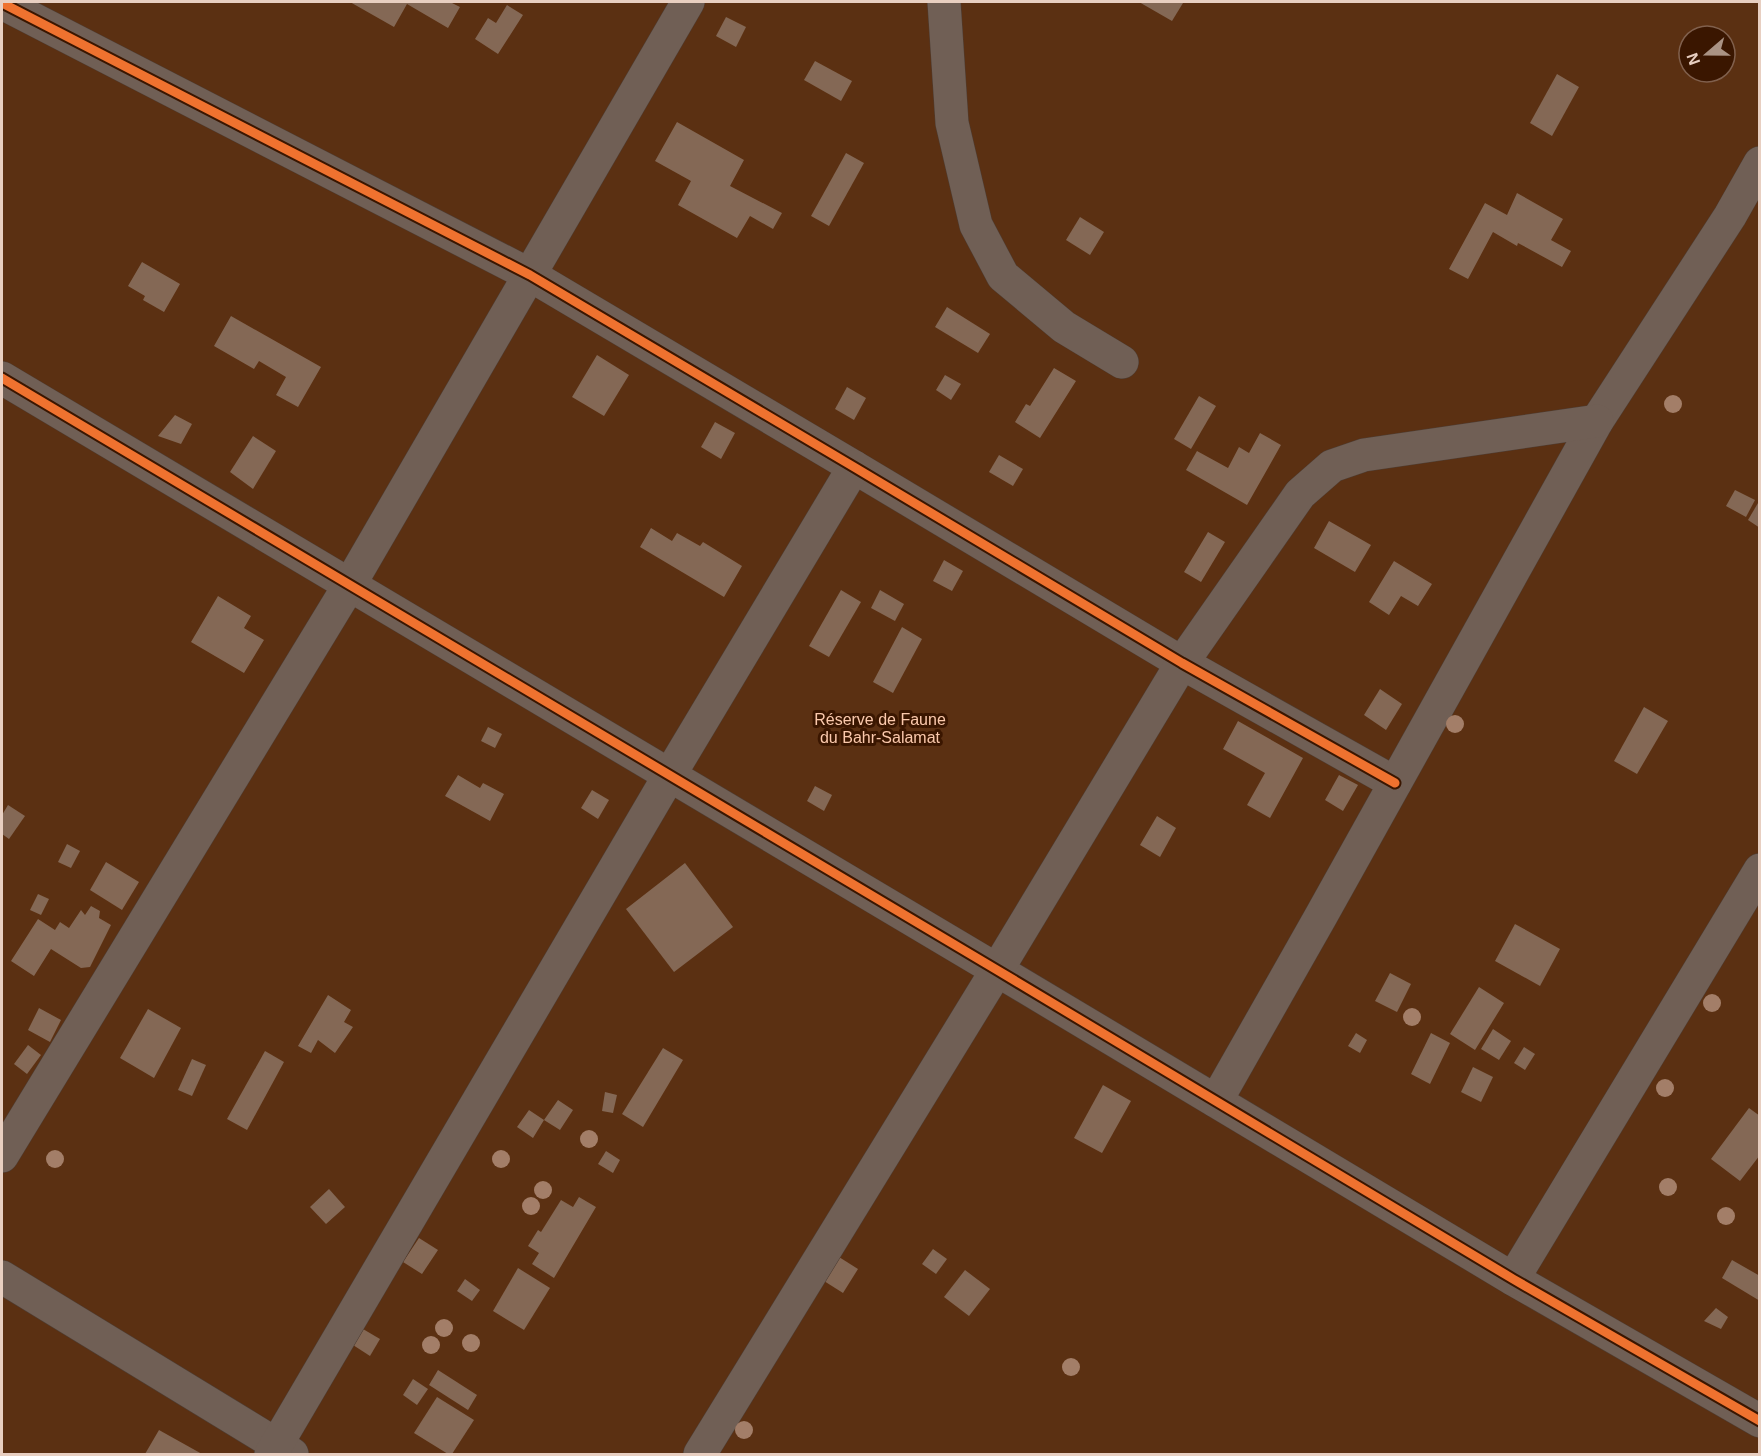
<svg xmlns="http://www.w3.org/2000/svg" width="1761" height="1456" font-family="Helvetica,sans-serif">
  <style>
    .park { fill: #5b3012; fill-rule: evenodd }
    .building { fill: #846855 }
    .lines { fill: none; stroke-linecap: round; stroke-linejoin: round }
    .minor-casing { stroke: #4e3d33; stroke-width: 34 }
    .minor { stroke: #705f55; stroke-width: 33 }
    .cycleway-casing { stroke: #3a1600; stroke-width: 13 }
    .cycleway { stroke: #ef722f; stroke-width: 9 }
    .tree { fill: #a37e68 }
    .labels { text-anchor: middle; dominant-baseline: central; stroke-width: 6; stroke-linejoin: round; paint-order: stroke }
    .park-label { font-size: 16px; fill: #fbc9ac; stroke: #3a1600 }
  </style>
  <rect width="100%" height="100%" fill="#372314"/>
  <path class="park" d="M2,2H1759V1454H2ZM1689,36H1725V72H1689Z"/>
  <g class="building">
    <path d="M350,2H450L460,7L448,28L407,4L394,27Z"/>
    <path d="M1139,2H1180L1183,3L1172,21Z"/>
    <path d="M507,5L523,15L498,54L475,39L488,18L496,23Z"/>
    <path d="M726,17L746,27L736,47L716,36Z"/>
    <path d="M815,61L852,81L841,101L804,80Z"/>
    <path d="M1557,74L1579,87L1552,136L1530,123Z"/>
    <path d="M677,122L744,160L730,186L782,213L773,229L750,216L737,238L678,205L691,181L655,161Z"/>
    <path d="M846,153L864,163L829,226L811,216Z"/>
    <path d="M1517,193L1563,219L1551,240L1571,251L1562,267L1518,243L1517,246L1493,232L1468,279L1449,269L1485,203L1507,215Z"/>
    <path d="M1080,217L1104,232L1090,255L1066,240Z"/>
    <path d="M142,262L180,284L164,312L143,300L145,296L128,286Z"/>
    <path d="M947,307L990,334L978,353L935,327Z"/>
    <path d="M231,316L321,367L298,407L276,395L286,377L259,361L254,369L214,346Z"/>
    <path d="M597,355L629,375L604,416L572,397Z"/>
    <path d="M1054,368L1076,381L1040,438L1015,422L1026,404L1030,406Z"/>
    <path d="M945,375L961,384L951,400L936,390Z"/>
    <path d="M847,387L866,398L854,420L835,409Z"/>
    <path d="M1199,396L1216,406L1191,449L1174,439Z"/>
    <path d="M175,415L192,424L181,444L158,436Z"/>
    <path d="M715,422L735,433L721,459L701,447Z"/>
    <path d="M1260,433L1281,445L1247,505L1186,470L1197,451L1228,468L1239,447L1249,453Z"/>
    <path d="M253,436L276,451L253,489L230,472Z"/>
    <path d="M999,455L1023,469L1013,486L989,472Z"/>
    <path d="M1735,490L1755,500L1746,517L1726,506Z"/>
    <path d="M1758,503L1760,504V528L1748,520Z"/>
    <path d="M1329,521L1371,545L1355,572L1314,548Z"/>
    <path d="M651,528L672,541L677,533L700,546L703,542L742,566L724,597L640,547Z"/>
    <path d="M1208,532L1225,542L1201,582L1184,572Z"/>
    <path d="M944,560L963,571L952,591L933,581Z"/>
    <path d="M1394,561L1432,584L1418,606L1401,596L1389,615L1369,602Z"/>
    <path d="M841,590L861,602L829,657L809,646Z"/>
    <path d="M880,590L904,604L895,621L871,608Z"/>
    <path d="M218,596L251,616L244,628L264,640L244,673L191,642Z"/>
    <path d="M902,627L922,639L893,693L873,682Z"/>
    <path d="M1380,689L1402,704L1386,730L1364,715Z"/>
    <path d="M1644,707L1668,721L1637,774L1614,761Z"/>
    <path d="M1238,721L1303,758L1270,818L1247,805L1265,773L1223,749Z"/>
    <path d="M488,727L502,734L495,748L481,741Z"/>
    <path d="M458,775L480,788L483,783L504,794L490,821L445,796Z"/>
    <path d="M1339,775L1358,785L1343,811L1325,800Z"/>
    <path d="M815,786L832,795L824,811L807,801Z"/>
    <path d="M592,790L609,800L598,819L581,808Z"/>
    <path d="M8,805L25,816L9,839L2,834V815Z"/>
    <path d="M1157,816L1176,828L1160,857L1140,845Z"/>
    <path d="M67,844L80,851L71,868L58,862Z"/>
    <path d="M106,862L139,882L122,910L90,890Z"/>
    <path d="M685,863L733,927L674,972L626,909Z"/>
    <path d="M38,894L49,899L41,915L30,910Z"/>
    <path d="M91,906L100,911L99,918L111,925L90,967L81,968L51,949L34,976L11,961L38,919L55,930L60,922L69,928L81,910L85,915Z"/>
    <path d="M1515,924L1560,949L1540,986L1495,961Z"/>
    <path d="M1390,973L1411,984L1397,1012L1375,1001Z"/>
    <path d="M1479,987L1504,1003L1475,1050L1450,1034Z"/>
    <path d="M328,995L351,1010L344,1022L353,1027L335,1053L318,1040L311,1053L298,1046Z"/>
    <path d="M39,1008L61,1020L50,1042L28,1030Z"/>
    <path d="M148,1009L181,1028L154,1078L120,1058Z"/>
    <path d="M1493,1029L1511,1041L1499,1060L1481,1049Z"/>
    <path d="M1356,1033L1367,1040L1360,1053L1348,1046Z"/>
    <path d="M1431,1033L1450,1043L1430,1084L1411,1074Z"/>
    <path d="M28,1045L41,1055L27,1074L14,1064Z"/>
    <path d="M1524,1047L1535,1054L1525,1070L1514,1063Z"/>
    <path d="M663,1048L683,1060L643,1127L622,1114Z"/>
    <path d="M265,1051L284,1062L247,1130L227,1119Z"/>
    <path d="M192,1059L206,1065L192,1096L178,1090Z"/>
    <path d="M1473,1067L1493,1077L1481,1102L1461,1092Z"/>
    <path d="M1103,1085L1131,1101L1102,1153L1074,1138Z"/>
    <path d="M605,1092L617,1095L613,1113L602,1111Z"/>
    <path d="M558,1100L573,1110L560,1130L544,1120L533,1138L517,1127L529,1110L544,1120Z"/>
    <path d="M1749,1108L1760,1116V1155L1740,1181L1711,1159Z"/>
    <path d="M606,1151L620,1160L613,1173L598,1164Z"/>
    <path d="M329,1189L345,1207L326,1224L310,1207Z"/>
    <path d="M579,1197L596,1207L554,1278L532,1264L539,1253L528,1246L538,1230L541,1232L561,1200L573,1207Z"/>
    <path d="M419,1238L438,1250L422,1274L403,1262Z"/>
    <path d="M933,1249L947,1259L936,1274L922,1264Z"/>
    <path d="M839,1257L858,1269L843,1293L824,1281Z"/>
    <path d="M1732,1260L1760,1276V1301L1722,1278Z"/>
    <path d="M518,1268L550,1288L524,1330L493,1311Z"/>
    <path d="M965,1270L990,1289L969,1316L944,1297Z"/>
    <path d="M465,1279L480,1290L472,1301L457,1291Z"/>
    <path d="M1716,1308L1728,1317L1721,1329L1704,1321Z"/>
    <path d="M363,1329L380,1339L370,1356L353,1345Z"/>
    <path d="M438,1370L477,1395L468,1410L429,1385Z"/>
    <path d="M413,1379L428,1389L417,1405L403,1395Z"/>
    <path d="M437,1397L474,1420L452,1454H448L414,1433Z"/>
    <path d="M159,1430L202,1454H145Z"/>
  </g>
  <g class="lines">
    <g class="minor-casing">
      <g id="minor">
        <path d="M944,2L952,123L976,225L1003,276L1064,327L1122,362"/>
        <path d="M2,3L530,275L854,467L1182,663L1395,783"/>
        <path d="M2,378L997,970L1513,1279L1760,1421"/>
        <path d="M1216,1101L1321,916L1597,421L1730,216L1760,163"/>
        <path d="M2,1156L350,584L688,2"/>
        <path d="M2,1277L292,1454"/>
        <path d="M1513,1279L1760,870"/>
        <path d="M271,1454L669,776L854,467"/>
        <path d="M700,1454L997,970L1182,663L1300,494L1332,466L1364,455L1597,421"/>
      </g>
    </g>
    <use href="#minor" class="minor"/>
    <g class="cycleway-casing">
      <g id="cycleway">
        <path d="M2,3L530,275L854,467L1182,663L1395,783"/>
        <path d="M2,378L997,970L1513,1279L1760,1421"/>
      </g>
    </g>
    <use href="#cycleway" class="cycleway"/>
  </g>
  <g class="tree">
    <circle cx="1673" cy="404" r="9"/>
    <circle cx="1455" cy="724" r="9"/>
    <circle cx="1712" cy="1003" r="9"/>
    <circle cx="1412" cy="1017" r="9"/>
    <circle cx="1665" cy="1088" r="9"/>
    <circle cx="589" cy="1139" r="9"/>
    <circle cx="55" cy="1159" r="9"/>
    <circle cx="501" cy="1159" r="9"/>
    <circle cx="1668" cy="1187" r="9"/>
    <circle cx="543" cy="1190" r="9"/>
    <circle cx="531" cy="1206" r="9"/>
    <circle cx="1726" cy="1216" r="9"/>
    <circle cx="444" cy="1328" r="9"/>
    <circle cx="471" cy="1343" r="9"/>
    <circle cx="431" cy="1345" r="9"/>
    <circle cx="1071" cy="1367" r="9"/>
    <circle cx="744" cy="1430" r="9"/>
  </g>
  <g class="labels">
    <g class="park-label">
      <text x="880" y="719">Réserve de Faune<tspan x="880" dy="18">du Bahr-Salamat</tspan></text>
    </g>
  </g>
  <rect width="1761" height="1456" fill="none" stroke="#e8cfc1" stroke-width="6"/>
  <g transform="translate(1707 54) rotate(250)"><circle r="28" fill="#3a1600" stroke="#80604d" stroke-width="1.5"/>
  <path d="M0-4.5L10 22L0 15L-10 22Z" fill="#aa9384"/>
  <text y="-9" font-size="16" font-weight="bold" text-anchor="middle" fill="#e8cfc1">N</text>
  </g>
</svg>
